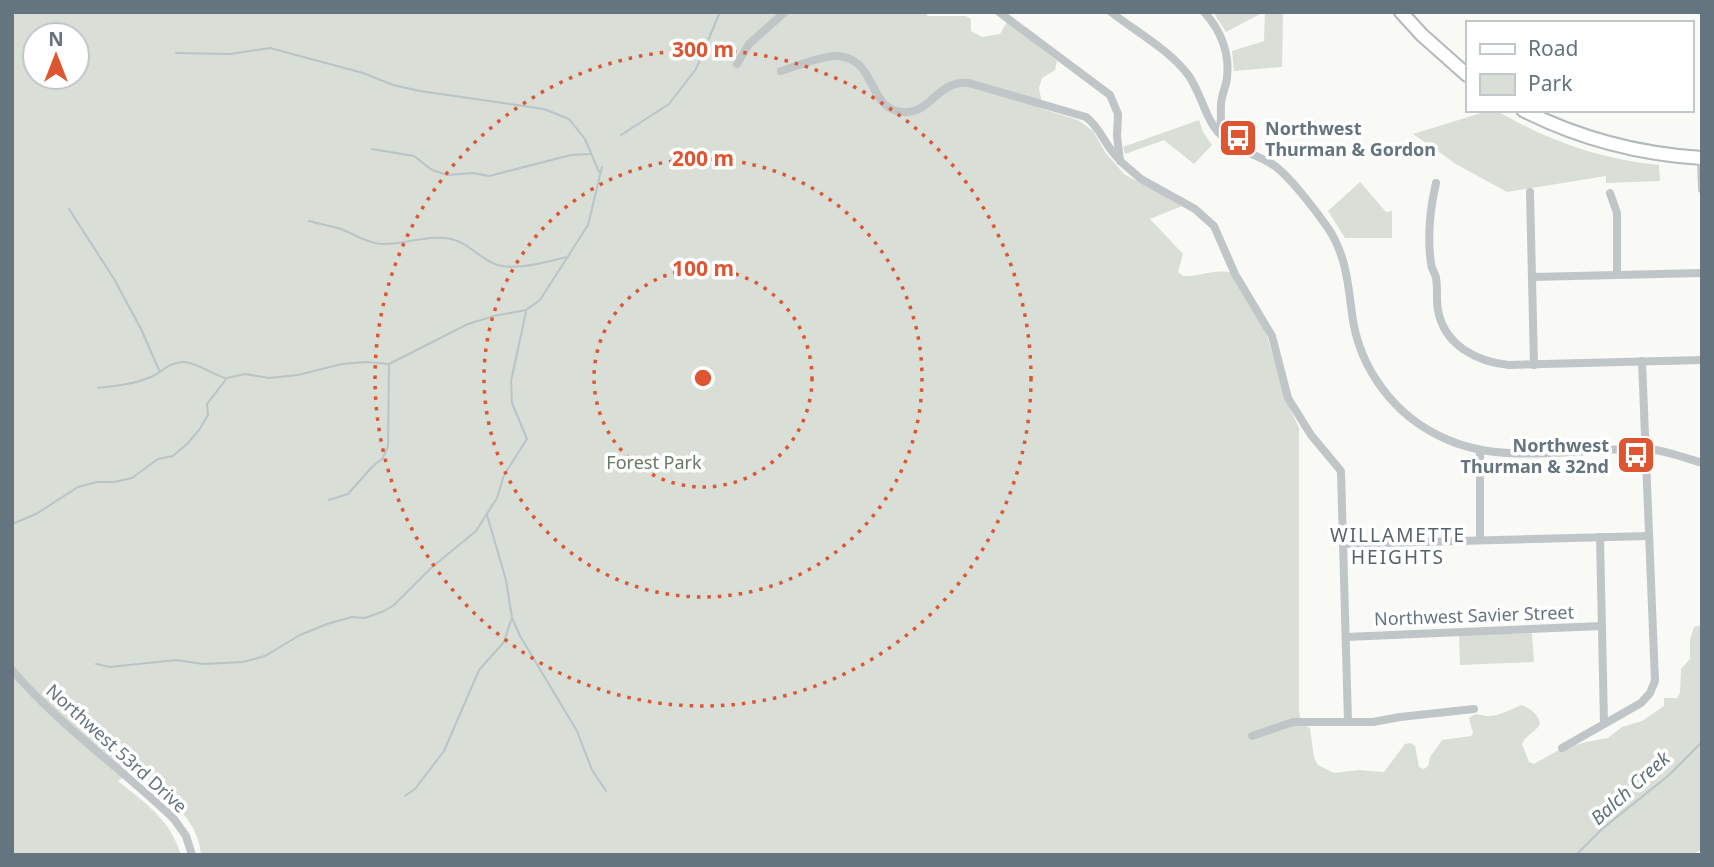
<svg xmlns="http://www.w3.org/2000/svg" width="1714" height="867" font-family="'Noto Sans',sans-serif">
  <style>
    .green { fill: #d9ded6; fill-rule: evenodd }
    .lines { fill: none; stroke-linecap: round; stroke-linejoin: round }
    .stream { stroke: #b8c5c8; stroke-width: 2 }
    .secondary-casing { stroke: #b3b9bd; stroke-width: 16 }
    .minor { stroke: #c0c5c8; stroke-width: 8 }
    .secondary { stroke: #fff; stroke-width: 12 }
    .ring { fill: none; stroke: #de5631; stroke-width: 3.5; stroke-dasharray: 3.5 7 }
    .labels { text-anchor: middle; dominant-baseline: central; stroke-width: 7; stroke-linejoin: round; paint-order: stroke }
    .poi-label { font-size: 18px; font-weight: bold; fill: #657580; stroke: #fff; text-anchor: start }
    .park-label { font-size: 18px; fill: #677963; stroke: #fff }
    .street-label { font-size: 18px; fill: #657580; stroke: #fff }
    .neighbourhood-label { font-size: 19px; letter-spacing: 2px; fill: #56636c; stroke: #fff }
    .water-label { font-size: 19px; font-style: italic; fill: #60747b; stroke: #fff }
    .centre { fill: #de5631; stroke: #fff; stroke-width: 3.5 }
    .ring-label { font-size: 21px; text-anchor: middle; font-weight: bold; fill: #de5631; stroke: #fff; stroke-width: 7; stroke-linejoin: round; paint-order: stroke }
  </style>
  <rect width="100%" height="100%" fill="#f9f9f6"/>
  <g class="green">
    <path d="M12,12H924L928,16H966L971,19V31L982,37L1000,34L1007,22L1057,61L1055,70L1042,78L1039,88L1043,109L1078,120L1093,131L1105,152L1124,174L1182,206L1150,219L1183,254L1178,272L1183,276C1199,277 1216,268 1232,273L1266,333L1287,402L1299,428V709L1301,723L1310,728L1314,758L1318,765L1334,773L1358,770L1384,772L1405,744L1410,743L1415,746L1419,767L1424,769L1428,766L1430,757L1442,740L1471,736L1473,733L1469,718C1477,712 1477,715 1486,716C1498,717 1511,709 1522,705C1531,709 1539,715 1540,724C1535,733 1526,734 1522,744L1529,762L1534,764L1559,750L1586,742L1608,738L1622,727L1642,721L1664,706V698H1677L1680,693L1681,669L1690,659V639L1694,627L1702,625V849L1692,855H201C199,817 161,792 134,771L118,781C146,804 170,819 181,855H12ZM35,35H77V77H35Z"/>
    <path d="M1213,12H1264L1226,32Z"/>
    <path d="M1265,12H1283L1282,67L1234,71L1232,51L1264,41Z"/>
    <path d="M1491,110H1496C1545,140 1602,160 1659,165L1660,181L1606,183V176L1507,192L1456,164L1413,134Z"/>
    <path d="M1199,120L1203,132L1212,145L1194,164L1164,140L1125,154L1123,147Z"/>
    <path d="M1360,182L1386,212L1392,211V238H1345L1328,211Z"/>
    <path d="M1532,633L1534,662L1460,665L1459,635Z"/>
  </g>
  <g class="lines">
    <g class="stream">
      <path d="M176,53L230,54L270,48L363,73L393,85L420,91L544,109L569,119L585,139L599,172"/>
      <path d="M621,135L669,104L696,69L720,12"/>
      <path d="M372,149L414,156L432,170L447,175L473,173L489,176L571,155L590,154"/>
      <path d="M69,209L114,279L141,329L159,370"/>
      <path d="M309,221C320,224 330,226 341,229C354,234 366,243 381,244C405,245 427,234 451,239C470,243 480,260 498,265C518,271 547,261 568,257"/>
      <path d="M98,388C116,386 136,384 153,376C163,371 170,362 183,362C197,362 211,374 225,378"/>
      <path d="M329,500L348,494L372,467L383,458L388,446L389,364"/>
      <path d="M487,515L506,580L512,618L520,636L577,731L592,770L606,791"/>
      <path d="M12,524L36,514L78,487L97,482H114L132,478L158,459L173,456L188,443L199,430L208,415L207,404L227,378L245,374L269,378L298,375L342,364L367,362L389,364L468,324L494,316L526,310L540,300L588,225L602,167"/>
      <path d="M96,664L110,667L176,660L203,664L243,662L265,656L300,635L327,624L352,617L365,618L384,611L394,605L431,568L476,531L497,498L504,475L527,439L512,403L511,381L526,312"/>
      <path d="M405,796L415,789L444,751L479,670L504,642L511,620"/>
      <path d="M1576,855L1602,829L1669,775L1702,742"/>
    </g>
    <g class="secondary-casing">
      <g id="secondary">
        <path d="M1401,12L1422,35L1467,75"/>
        <path d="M1523,110C1580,139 1638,154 1702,158"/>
      </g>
    </g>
    <g class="minor">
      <path d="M999,12L1110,95L1118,114L1117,136L1120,161L1141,179L1195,209L1214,226L1235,274L1272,336L1288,398L1311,435L1341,471L1348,722"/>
      <path d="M1111,12C1136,32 1170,50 1189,76C1202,95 1205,120 1222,136C1236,150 1256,154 1272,164C1289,175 1316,211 1328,228C1346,255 1348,283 1352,314C1359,369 1395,417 1446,439C1505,466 1582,447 1645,449C1664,450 1683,457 1702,463"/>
      <path d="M1204,12C1221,30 1230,54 1227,78C1226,87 1221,96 1221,105C1220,115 1223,122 1218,132"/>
      <path d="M737,64L749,44L785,12"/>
      <path d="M781,71C798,66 815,58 833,56C878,54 866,110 903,112C932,114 936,80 969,83L1086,117C1101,128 1105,147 1120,160"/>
      <path d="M1701,158L1702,189"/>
      <path d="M1436,183C1430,209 1427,236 1431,263C1431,269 1435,272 1436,278C1438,289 1436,300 1438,310C1444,345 1477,362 1509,365L1702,360"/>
      <path d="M1530,192L1534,365"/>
      <path d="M1610,193L1617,213V275"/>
      <path d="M1532,277L1702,273"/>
      <path d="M1480,450V540"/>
      <path d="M1600,537L1604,723"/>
      <path d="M1344,544L1649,536"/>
      <path d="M1346,637L1602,626"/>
      <path d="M12,670C60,726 121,768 174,819L186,836L192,855"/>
      <path d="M1252,736L1293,722H1373L1400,717L1474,709"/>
      <path d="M1562,748L1641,703L1650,693L1655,681L1642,361"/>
    </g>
    <use href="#secondary" class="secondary"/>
  </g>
  <g class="ring">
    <circle cx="703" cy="378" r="109"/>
    <circle cx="703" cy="378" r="219"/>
    <circle cx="703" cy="378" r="328"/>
  </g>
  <defs>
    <g id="bus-square" transform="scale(2.0125)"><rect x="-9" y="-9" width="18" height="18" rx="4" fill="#de5631" stroke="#fff"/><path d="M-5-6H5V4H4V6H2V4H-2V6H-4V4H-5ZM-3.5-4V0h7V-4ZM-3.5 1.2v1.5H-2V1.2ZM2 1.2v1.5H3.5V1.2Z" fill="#fff"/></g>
  </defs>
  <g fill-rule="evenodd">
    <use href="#bus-square" x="1238" y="138"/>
    <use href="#bus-square" x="1636" y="455"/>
  </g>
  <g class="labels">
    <g class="poi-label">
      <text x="1265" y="128">Northwest<tspan x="1265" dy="21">Thurman &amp; Gordon</tspan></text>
      <text x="1609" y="445" text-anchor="end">Northwest<tspan x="1609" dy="21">Thurman &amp; 32nd</tspan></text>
    </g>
    <g class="park-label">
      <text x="654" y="462">Forest Park</text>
    </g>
    <g class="street-label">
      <text transform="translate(1474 615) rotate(-2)">Northwest Savier Street</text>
      <text transform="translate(117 748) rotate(42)">Northwest 53rd Drive</text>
    </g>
    <g class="neighbourhood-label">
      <text x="1398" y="535">WILLAMETTE<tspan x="1398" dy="22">HEIGHTS</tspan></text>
    </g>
    <g class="water-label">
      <text transform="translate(1630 788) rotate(-42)">Balch Creek</text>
    </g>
  </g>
  <circle cx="703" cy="378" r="10" class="centre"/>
  <g class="ring-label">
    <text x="703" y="57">300 m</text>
    <text x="703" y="166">200 m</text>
    <text x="703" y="276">100 m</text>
  </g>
  <rect width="1714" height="867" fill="none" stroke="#657580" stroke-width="28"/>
  <rect x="1466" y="21" width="228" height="91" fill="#ffffff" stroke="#c1c8cc" stroke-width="2"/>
  <rect x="1480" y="44" width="35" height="10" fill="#ffffff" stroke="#c1c8cc" stroke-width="2"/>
  <text x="1528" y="56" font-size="21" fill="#657580">Road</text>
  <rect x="1480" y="74" width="35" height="21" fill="#d9ded6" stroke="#c1c8cc" stroke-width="2"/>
  <text x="1528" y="91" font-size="21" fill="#657580">Park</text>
  <g transform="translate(56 56)"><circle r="33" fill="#ffffff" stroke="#c1c8cc" stroke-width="2"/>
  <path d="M0-5L12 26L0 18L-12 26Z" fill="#de5631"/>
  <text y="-10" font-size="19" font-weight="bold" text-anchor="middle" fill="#657580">N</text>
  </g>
</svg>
